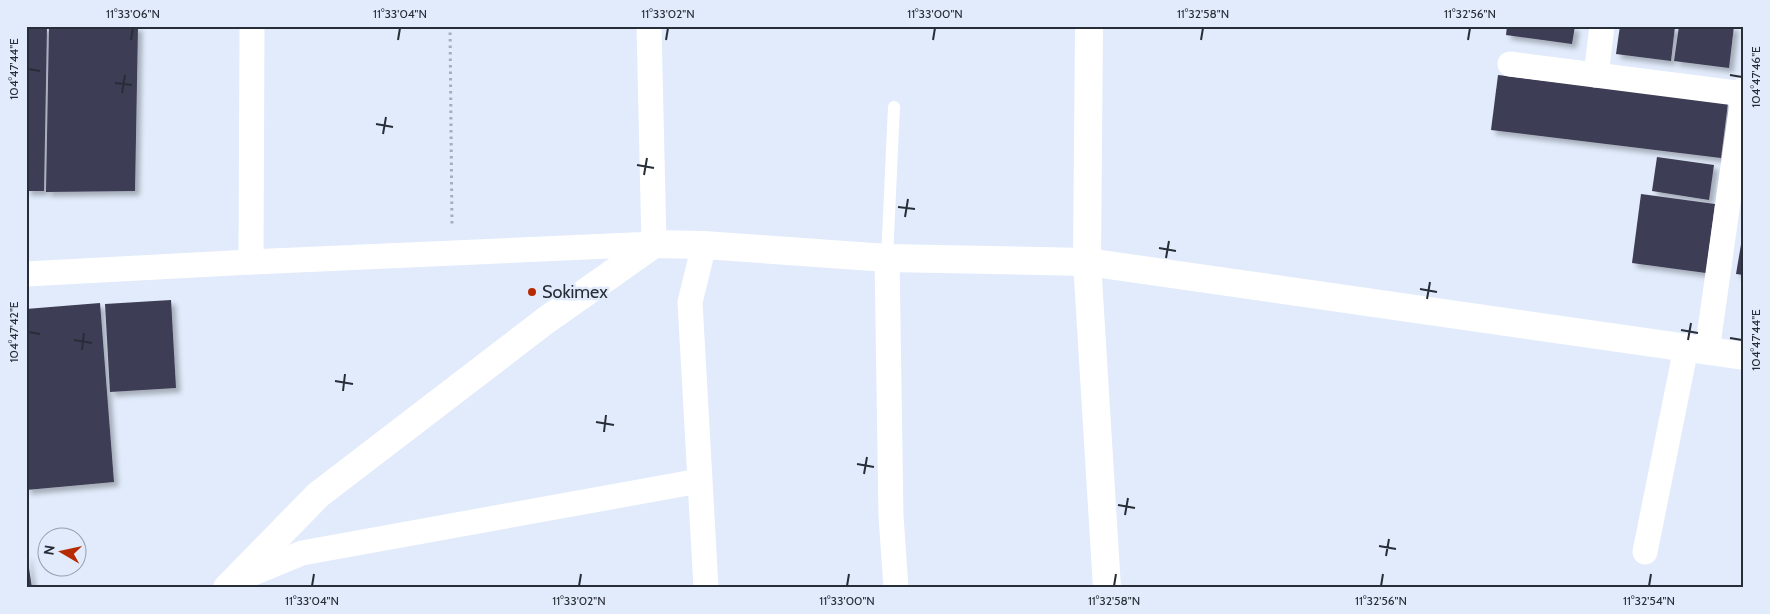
<svg xmlns="http://www.w3.org/2000/svg" width="1770" height="614" font-family="Cabin,sans-serif">
  <style>
    .building { fill: #3e3c54; filter: url(#shadow) }
    .lines { fill: none; stroke-linecap: round; stroke-linejoin: round }
    .path { stroke: #a5adbb; stroke-width: 3; stroke-dasharray: 2.5 4; stroke-linecap: butt }
    .service { stroke: #fff; stroke-width: 12 }
    .minor { stroke: #fff; stroke-width: 25 }
    .tertiary { stroke: #fff; stroke-width: 28 }
    .ticks { fill: none; stroke: #282e38; stroke-width: 2 }
    .poi-dot { fill: #b62b03; stroke: #e1ebfb; stroke-width: 2 }
    .labels { text-anchor: middle; dominant-baseline: central; stroke-width: 5; stroke-linejoin: round; paint-order: stroke }
    .poi-label { font-size: 18px; fill: #282e38; stroke: #e1ebfb; text-anchor: start }
    .neatline { fill: none; stroke: #282e38; stroke-width: 2 }
    .ticks-label { font-size: 12px; text-anchor: middle; fill: #282e38 }
  </style>
  <defs>
    <filter id="shadow"><feDropShadow dx="4.5" dy="4.5" stdDeviation="2.5" flood-color="#0004"/></filter>
  </defs>
  <rect width="100%" height="100%" fill="#e1ebfb"/>
  <g class="building">
    <path d="M26,26H47L44,191H26Z"/>
    <path d="M49,26H138L135,191L46,192Z"/>
    <path d="M1507,26H1575L1572,44L1506,35Z"/>
    <path d="M1620,26H1675L1671,61L1616,54Z"/>
    <path d="M1679,26H1734L1729,68L1674,61Z"/>
    <path d="M1498,75L1728,103L1721,158L1491,130Z"/>
    <path d="M1657,157L1714,165L1709,200L1652,191Z"/>
    <path d="M1641,194L1715,204L1706,273L1632,263Z"/>
    <path d="M1743,233H1744V275L1736,274Z"/>
    <path d="M171,300L176,388L110,392L105,304Z"/>
    <path d="M100,303L114,482L26,490V309Z"/>
    <path d="M26,555H27L32,588H26Z"/>
  </g>
  <g class="lines">
    <path class="path" d="M450,26L452,227"/>
    <path class="service" d="M887,258L894,107"/>
    <g class="minor">
      <path d="M1510,64L1744,94"/>
      <path d="M1596,75L1602,26"/>
      <path d="M704,245L690,302L706,588"/>
      <path d="M887,258L891,516L896,588"/>
      <path d="M251,262L252,26"/>
      <path d="M26,274L251,262L654,244L649,26"/>
      <path d="M1707,351L1744,89"/>
      <path d="M1645,552L1686,348"/>
      <path d="M234,581L302,553L699,481"/>
    </g>
    <g class="tertiary">
      <path d="M1089,26L1087,262L1107,588"/>
      <path d="M227,588L318,495L545,321L654,244L704,245L887,258L1087,262L1744,356"/>
    </g>
  </g>
  <path class="ticks" d="M131,40L133,28M398,40L400,28M666,40L668,28M933,40L935,28M1201,40L1203,28M1468,40L1470,28M28,69L40,71M1730,75L1742,77M115,83L132,85M122,93L125,75M376,124L393,127M383,134L386,117M637,165L654,168M644,175L647,158M898,207L915,209M905,217L908,199M1159,248L1176,251M1166,258L1169,241M1420,289L1437,292M1427,299L1430,282M1681,330L1698,333M28,332L40,334M1730,338L1742,340M74,340L92,343M1688,340L1691,323M82,350L84,333M335,381L353,384M343,391L345,374M596,422L614,425M604,432L606,415M857,464L874,467M864,474L867,457M1118,505L1135,508M1125,515L1128,498M1379,546L1396,549M1386,556L1389,539M312,586L314,574M579,586L581,574M847,586L849,574M1114,586L1116,574M1381,586L1383,574M1649,586L1651,574"/>
  <circle class="poi-dot" cx="532" cy="292" r="5"/>
  <g class="labels">
    <g class="poi-label">
      <text x="542" y="292">Sokimex</text>
    </g>
  </g>
  <rect width="1770" height="614" fill="none" stroke="#e1ebfb" stroke-width="55"/>
  <g transform="translate(62 552) rotate(279)"><circle r="24" fill="#e1ebfb" stroke="#979fad"/>
  <path d="M0-4L9 19L0 12L-9 19Z" fill="#b62b03"/>
  <text y="-8" font-size="14" font-weight="bold" text-anchor="middle" fill="#282e38">N</text>
  </g>
  <rect x="28" y="28" width="1714" height="558" class="neatline"/>
  <g class="ticks-label">
    <text x="133" y="18">11°33'06"N</text>
    <text x="400" y="18">11°33'04"N</text>
    <text x="668" y="18">11°33'02"N</text>
    <text x="935" y="18">11°33'00"N</text>
    <text x="1203" y="18">11°32'58"N</text>
    <text x="1470" y="18">11°32'56"N</text>
    <text transform="translate(14 69) rotate(-90)" y="4">104°47'44"E</text>
    <text transform="translate(1756 77) rotate(-90)" y="4">104°47'46"E</text>
    <text transform="translate(14 332) rotate(-90)" y="4">104°47'42"E</text>
    <text transform="translate(1756 340) rotate(-90)" y="4">104°47'44"E</text>
    <text x="312" y="605">11°33'04"N</text>
    <text x="579" y="605">11°33'02"N</text>
    <text x="847" y="605">11°33'00"N</text>
    <text x="1114" y="605">11°32'58"N</text>
    <text x="1381" y="605">11°32'56"N</text>
    <text x="1649" y="605">11°32'54"N</text>
  </g>
</svg>
